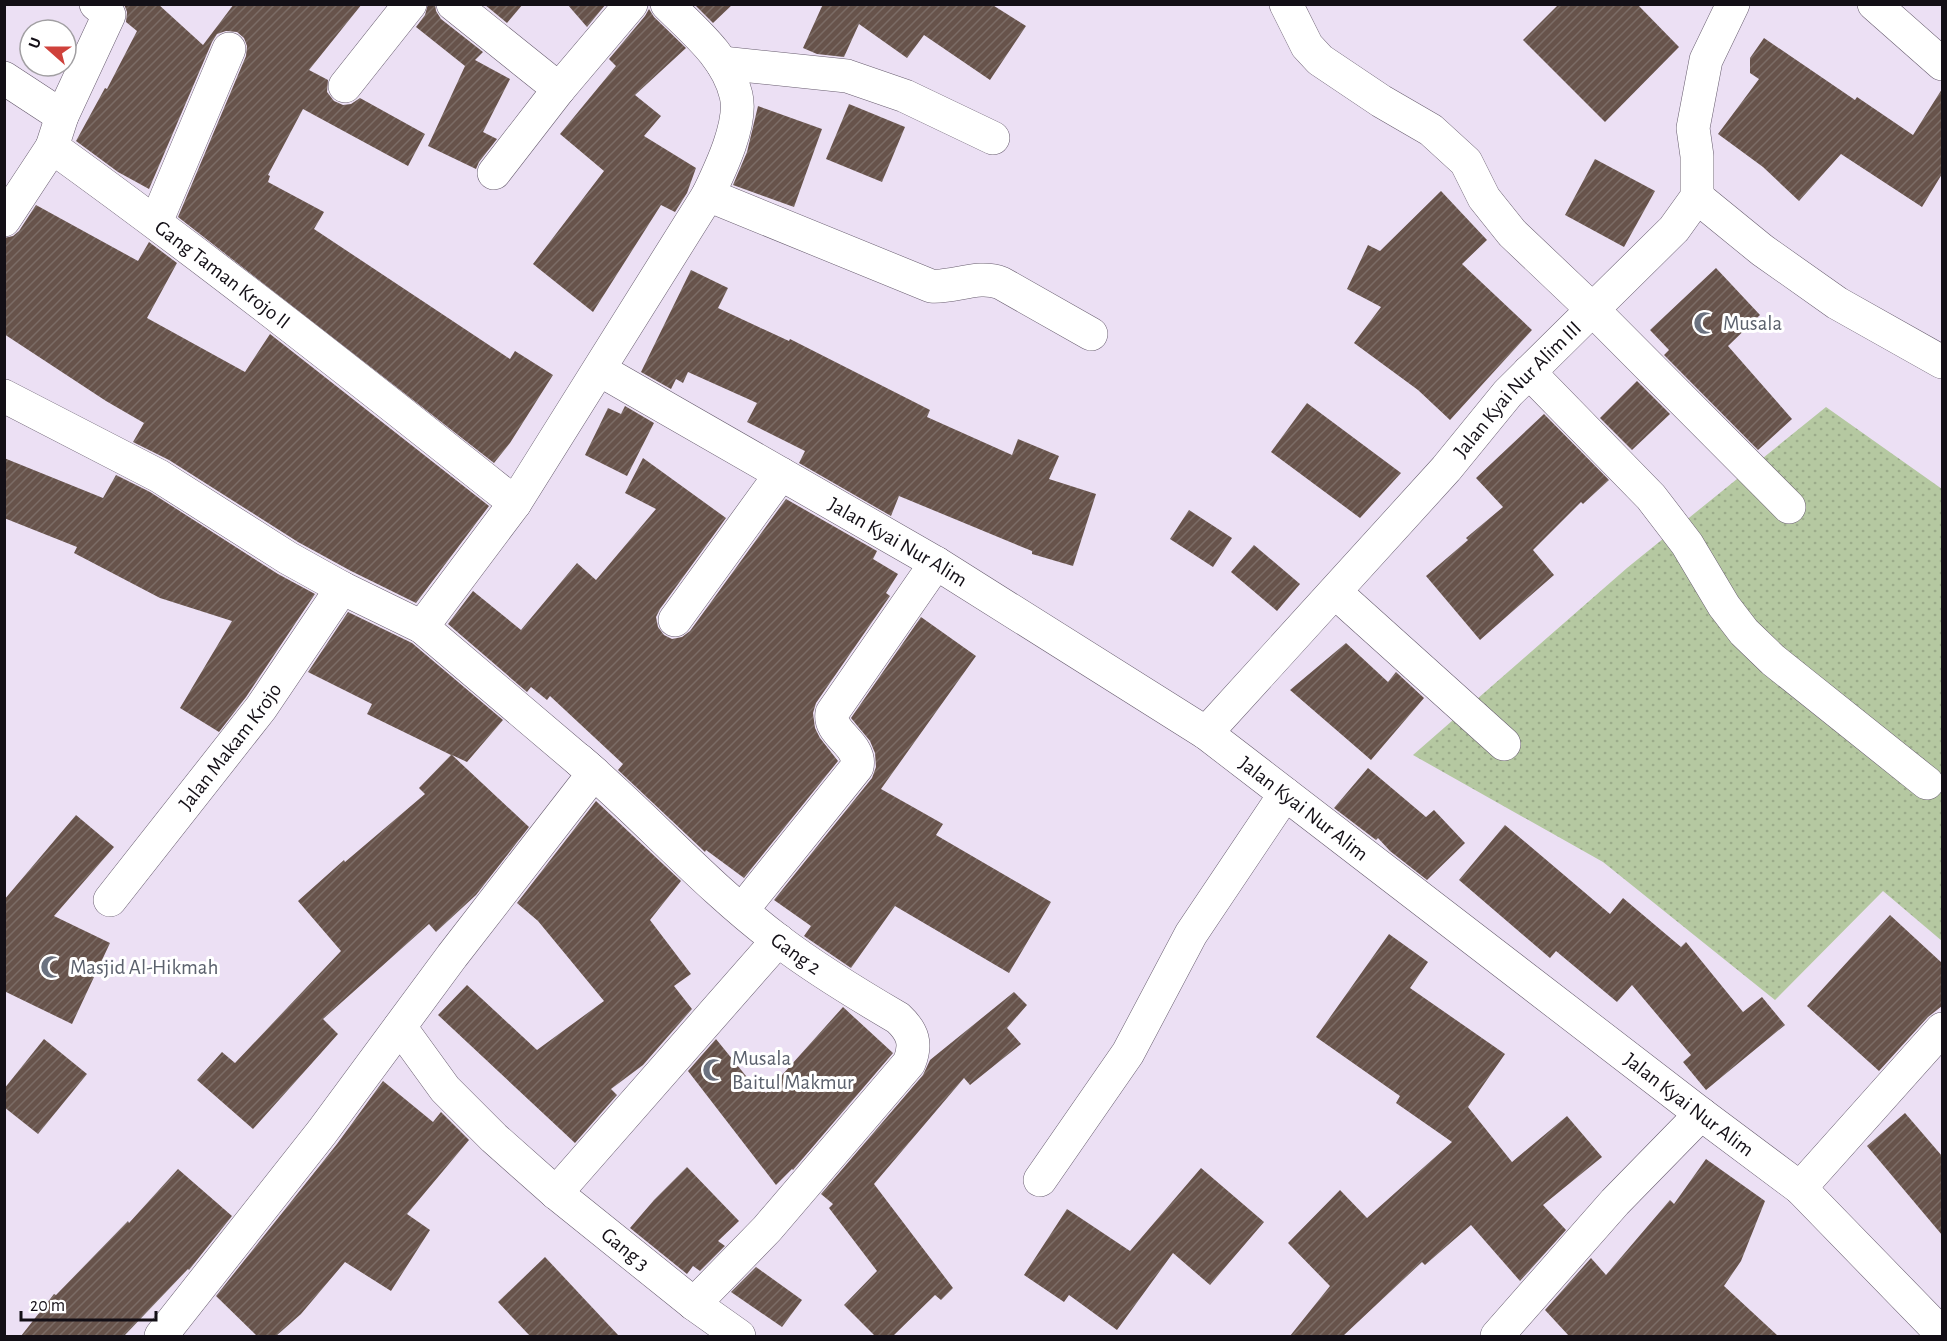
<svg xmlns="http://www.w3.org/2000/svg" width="1947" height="1341" font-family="'Alegreya Sans',sans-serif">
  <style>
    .grass { fill: url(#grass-dots) }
    .building { fill: url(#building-hatch) }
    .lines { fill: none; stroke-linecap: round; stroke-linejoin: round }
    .minor-casing { stroke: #685d6f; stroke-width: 34 }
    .minor { stroke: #fff; stroke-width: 33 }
    .labels { text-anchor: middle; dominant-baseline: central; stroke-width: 6; stroke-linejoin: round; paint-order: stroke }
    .street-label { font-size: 21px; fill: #130f16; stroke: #fff }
    .worship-label { font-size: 21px; fill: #5b616d; stroke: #fff; text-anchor: start }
  </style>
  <defs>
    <pattern id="grass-dots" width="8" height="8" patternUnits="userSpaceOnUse" patternTransform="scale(1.5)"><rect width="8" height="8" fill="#b5c8a1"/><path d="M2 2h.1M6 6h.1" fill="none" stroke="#9bab8a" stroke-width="1.8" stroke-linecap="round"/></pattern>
    <pattern id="building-hatch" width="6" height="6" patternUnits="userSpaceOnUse" patternTransform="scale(1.5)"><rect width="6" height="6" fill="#67534b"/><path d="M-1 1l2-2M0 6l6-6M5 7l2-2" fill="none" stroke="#7b6c66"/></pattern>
  </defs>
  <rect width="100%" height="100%" fill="#ece0f4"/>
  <path class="grass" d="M1826,407L1942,489V941L1883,891L1775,1000L1603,862L1413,755L1627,568Z"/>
  <g class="building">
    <path d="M124,4H158L203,45L234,4H362L309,70L328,80L327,92L334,101L343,105L351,104L360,98L425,134L408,166L303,109L268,175L270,176L268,182L324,212L314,229L510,359L515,351L553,375L510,443L494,463L178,217L246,56L247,46L244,38L237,32L226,31L217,34L212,42L149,189L118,172L76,141L105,88L107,89L137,31L126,22L127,12Z"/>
    <path d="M428,4H435L436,11L441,19L483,52L475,60L510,79L483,132L497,139L479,162L476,169L428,146L465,66L416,27L425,15Z"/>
    <path d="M484,4H523L507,23Z"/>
    <path d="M567,4H606L587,27Z"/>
    <path d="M694,4H733L713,23Z"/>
    <path d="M823,4H991L1026,26L990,80L924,35L907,58L859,24L844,57L817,54L803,48Z"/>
    <path d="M1559,4H1637L1679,47L1605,122L1523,40Z"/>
    <path d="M649,9L654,17L686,48L635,95L661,116L644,136L696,168L687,193L675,212L661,205L593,312L533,264L604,171L560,134L616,66L609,59L645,16Z"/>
    <path d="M1764,38L1855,100L1857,97L1913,135L1942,89V174L1922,207L1841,154L1799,201L1763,167L1718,134L1759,79L1750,73V58Z"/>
    <path d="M849,104L905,127L882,182L826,159Z"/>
    <path d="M758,106L822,129L794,207L733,185L747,152Z"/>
    <path d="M1595,159L1655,191L1624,247L1565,215Z"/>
    <path d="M1441,191L1487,240L1462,264L1532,330L1450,420L1418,390L1354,343L1381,307L1347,289L1368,245L1380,251Z"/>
    <path d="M36,205L138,261L149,242L177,263L147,318L245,372L270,334L489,506L416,603L351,571L298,542L169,460L133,442L144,423L106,401L4,334V238L13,236L19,231Z"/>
    <path d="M1716,268L1760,315L1728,346L1792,419L1758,450L1664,355L1669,350L1650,330Z"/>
    <path d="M691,270L728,288L718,308L789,341L790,339L930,410L927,417L1012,455L1018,439L1059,456L1049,479L1096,494L1073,566L1032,554V551L899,496L891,516L799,463L805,451L747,422L757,403L688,372L683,383L676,379L671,389L641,372Z"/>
    <path d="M1637,381L1670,414L1632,450L1600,418Z"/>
    <path d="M1307,403L1401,473L1360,518L1271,452Z"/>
    <path d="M625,406L654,423L627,476L585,455L608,408L621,414Z"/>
    <path d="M1544,414L1609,480L1583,504L1581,502L1533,550L1554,575L1480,640L1426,576L1468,540L1466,538L1503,507L1476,478Z"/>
    <path d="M4,458L103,498L116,475L150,492L278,574L315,594L246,697L219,732L180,708L232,621L160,598L74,553L77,547L4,518Z"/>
    <path d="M643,458L726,518L660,609L656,617L658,627L664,635L672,639L682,637L690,631L786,499L877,551L873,559L898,574L886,593L890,596L816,703L813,713L815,728L820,738L838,761L744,878L706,850L705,852L618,770L623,764L550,696L547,700L531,687L527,692L448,624L473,591L521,630L577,563L596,580L656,509L625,493Z"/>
    <path d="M1189,510L1232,538L1213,567L1170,539Z"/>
    <path d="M1254,545L1300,584L1277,611L1231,572Z"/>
    <path d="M348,612L412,643L503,720L467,762L452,755L529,827L476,895L436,932L429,924L323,1019L338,1034L253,1129L197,1080L222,1052L235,1063L341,951L298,901L344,860L345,862L425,794L419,788L451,755L367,714L372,704L308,672Z"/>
    <path d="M921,617L976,656L881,789L943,824L936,835L1051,902L1009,973L895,906L851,968L804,936L811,926L774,900L872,778L876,767L875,753L870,741L851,718Z"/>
    <path d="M1346,643L1388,682L1396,672L1424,698L1371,760L1290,690Z"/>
    <path d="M1368,768L1426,817L1434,810L1465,843L1427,880L1390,851L1378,838L1376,840L1334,808Z"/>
    <path d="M596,801L681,881L650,920L691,974L674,986L692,1009L643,1065L611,1089L617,1095L575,1143L438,1015L467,985L537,1050L604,1001L538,921L517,903Z"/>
    <path d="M76,815L114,847L54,916L110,943L72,1024L4,991V900Z"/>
    <path d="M1505,825L1610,914L1623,898L1681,947L1686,942L1743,1012L1762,997L1785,1025L1706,1090L1683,1062L1691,1055L1632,985L1617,1002L1556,951L1550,958L1459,880Z"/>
    <path d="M1890,915L1942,963V1006L1928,1017L1879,1071L1807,1006Z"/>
    <path d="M1389,934L1428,962L1410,988L1505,1054L1468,1107L1512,1162L1567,1116L1602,1157L1543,1205L1566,1230L1520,1281L1471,1225L1425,1265L1422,1262L1343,1336H1290L1330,1286L1288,1243L1340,1190L1367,1218L1452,1142L1396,1103L1400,1096L1316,1037Z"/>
    <path d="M1014,992L1027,1005L1007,1028L1021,1044L970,1085L964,1078L874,1184L953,1288L941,1300L935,1295L893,1336H875L844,1305L877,1271L829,1208L833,1204L821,1194L923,1075L930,1060Z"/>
    <path d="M843,1007L893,1053L793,1170L792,1169L776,1185L688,1071L716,1039L759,1092L762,1089L766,1093Z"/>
    <path d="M44,1039L87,1074L38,1134L4,1107V1089Z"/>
    <path d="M383,1081L433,1122L441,1112L469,1140L407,1214L430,1230L391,1291L345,1262L301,1314L276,1336H257L216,1296L337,1144Z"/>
    <path d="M1905,1113L1942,1156V1235L1867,1146Z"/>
    <path d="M1706,1159L1765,1201L1741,1261L1724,1286L1778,1336H1569L1545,1310L1591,1258L1606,1275L1670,1200L1674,1204Z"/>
    <path d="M687,1167L739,1221L718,1241L725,1246L700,1271L693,1266L687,1274L630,1228L654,1200Z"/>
    <path d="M1201,1168L1264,1222L1210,1285L1173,1253L1117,1330L1069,1295L1064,1302L1024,1275L1067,1209L1130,1251Z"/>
    <path d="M178,1169L232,1216L189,1270L188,1269L124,1336H21L54,1294L56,1295L128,1221L129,1223Z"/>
    <path d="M545,1257L619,1336H530L498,1302Z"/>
    <path d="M756,1267L802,1300L782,1327L731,1292Z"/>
  </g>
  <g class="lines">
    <g class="minor-casing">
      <g id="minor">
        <path id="s1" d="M96,4L109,15L62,116L52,147C210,261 363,382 515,503"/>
        <path d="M453,4L559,89L631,4"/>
        <path d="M1286,4L1307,46L1320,60L1381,101L1431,130L1466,162L1484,198L1512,233L1593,310L1789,507"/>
        <path d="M1874,4L1942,64"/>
        <path d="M722,63L847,76L905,96L993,138"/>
        <path d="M4,78L62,116"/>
        <path d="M345,86L410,4"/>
        <path d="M494,173L559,89"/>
        <path d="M708,195L931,286C955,288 978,274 1001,283L1091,334"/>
        <path d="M1697,197L1762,250L1837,303L1942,362"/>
        <path d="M4,220L52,147"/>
        <path d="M156,222L229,49"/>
        <path id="s2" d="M600,370L936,563L1206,733L1701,1114L1800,1188L1942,1334"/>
        <path d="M1529,372L1651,497L1687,544L1724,606L1744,632L1773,660L1927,783"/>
        <path d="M4,396L159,476L288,558L342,588L422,627L594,773L452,956L322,1132L161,1336"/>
        <path d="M1335,592L1504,744"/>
        <path d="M675,620L781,474"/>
        <path d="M422,627L515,503L708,195C720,170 743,123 736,95C727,57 694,31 667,4"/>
        <path id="s3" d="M1206,733L1446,469L1508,393L1674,229L1697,197V156L1693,128L1706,60L1733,4"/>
        <path id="s4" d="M579,760C648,819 707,887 779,941C817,970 857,994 898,1018C913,1032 917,1044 909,1063L767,1229L694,1304"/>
        <path id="s5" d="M110,900L261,708L342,588"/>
        <path d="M742,910L857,767C862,744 828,734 832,713L936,563"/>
        <path id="s6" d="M400,1027L445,1089L494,1138L556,1193L694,1304L739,1336"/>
        <path d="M1040,1180L1128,1053L1191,934L1285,794"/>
        <path d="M1800,1188L1942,1029"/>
        <path d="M556,1193L778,940"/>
        <path d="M1497,1336L1615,1202L1701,1114"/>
      </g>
    </g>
    <use href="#minor" class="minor"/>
  </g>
  <defs>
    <g id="mosque-bare" transform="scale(1.8)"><path d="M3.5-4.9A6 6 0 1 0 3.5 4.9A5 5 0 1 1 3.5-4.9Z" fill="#6b7280" stroke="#fff" stroke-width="2.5" paint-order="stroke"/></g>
  </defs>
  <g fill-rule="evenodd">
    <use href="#mosque-bare" x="1705" y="323"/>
    <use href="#mosque-bare" x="52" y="967"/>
    <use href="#mosque-bare" x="714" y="1070"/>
  </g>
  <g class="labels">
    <g class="street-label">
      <text stroke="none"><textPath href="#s1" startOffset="374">Gang Taman Krojo II</textPath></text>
      <text stroke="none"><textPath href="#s3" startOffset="464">Jalan Kyai Nur Alim III</textPath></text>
      <text stroke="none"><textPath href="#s2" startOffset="344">Jalan Kyai Nur Alim</textPath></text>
      <text stroke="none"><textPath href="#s5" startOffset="195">Jalan Makam Krojo</textPath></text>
      <text stroke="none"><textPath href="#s2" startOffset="830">Jalan Kyai Nur Alim</textPath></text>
      <text stroke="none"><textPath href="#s4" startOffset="291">Gang 2</textPath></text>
      <text stroke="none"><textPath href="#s2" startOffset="1316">Jalan Kyai Nur Alim</textPath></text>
      <text stroke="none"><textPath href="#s6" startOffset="318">Gang 3</textPath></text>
    </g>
    <g class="worship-label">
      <text x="1723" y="323">Musala</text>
      <text x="70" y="967">Masjid Al-Hikmah</text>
      <text x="732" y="1058">Musala<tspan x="732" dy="24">Baitul Makmur</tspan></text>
    </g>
  </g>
  <rect width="1947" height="1341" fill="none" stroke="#130f16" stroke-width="12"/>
  <g transform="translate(48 48) rotate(291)"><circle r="28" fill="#ffffff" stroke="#a19fa2" stroke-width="1.5"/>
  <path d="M0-4.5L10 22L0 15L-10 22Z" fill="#cf413b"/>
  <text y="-9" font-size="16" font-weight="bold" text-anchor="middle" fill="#130f16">U</text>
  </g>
  <path d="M21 1311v9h135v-9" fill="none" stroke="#130f16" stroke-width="3"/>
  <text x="30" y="1311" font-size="18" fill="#130f16" stroke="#ffffff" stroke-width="4.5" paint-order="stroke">20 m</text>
</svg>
